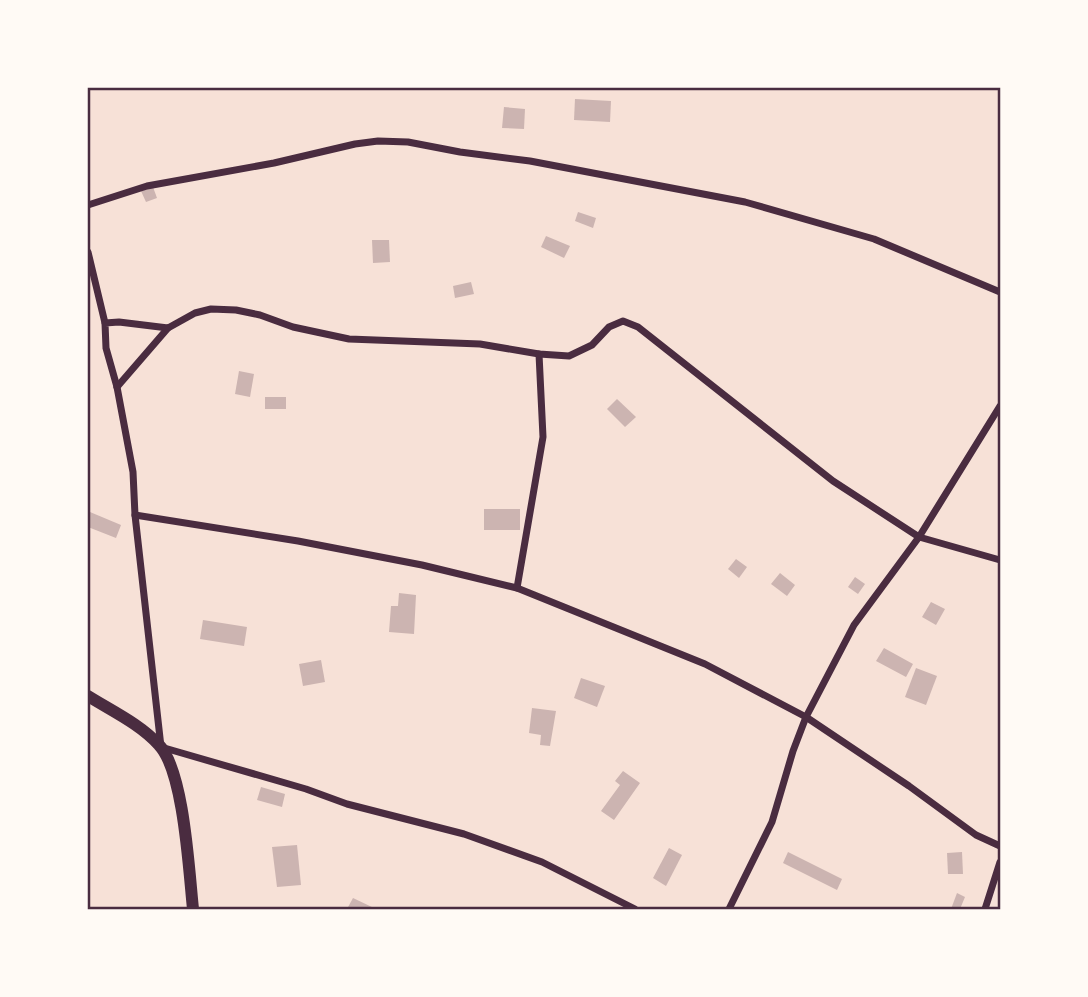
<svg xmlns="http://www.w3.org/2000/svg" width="1088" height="997" font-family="Mulish,sans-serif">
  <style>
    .building { fill: #ccb4b1 }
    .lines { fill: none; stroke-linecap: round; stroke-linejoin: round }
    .minor { stroke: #4a2c40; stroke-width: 7 }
    .tertiary { stroke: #4a2c40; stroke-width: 12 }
    .neatline { fill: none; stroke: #4a2c40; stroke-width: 2.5 }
  </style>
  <rect width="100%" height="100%" fill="#f7e1d7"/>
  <g class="building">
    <path d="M575,99L611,101L610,122L574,120Z"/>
    <path d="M504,107L525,109L524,129L502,128Z"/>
    <path d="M153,187L157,198L146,202L141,191Z"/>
    <path d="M578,212L596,218L593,228L575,221Z"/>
    <path d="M546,236L570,246L564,258L541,247Z"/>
    <path d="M372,240H389L390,262L373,263Z"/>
    <path d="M471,282L474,294L455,298L453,286Z"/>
    <path d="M239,371L254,374L250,397L235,394Z"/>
    <rect x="265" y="397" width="21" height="12"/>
    <path d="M617,399L636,417L625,427L607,409Z"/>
    <rect x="484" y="509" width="36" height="21"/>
    <path d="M90,512L121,525L116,538L88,527Z"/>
    <path d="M736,559L747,567L739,578L728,569Z"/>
    <path d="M780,573L795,585L787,596L771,584Z"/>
    <path d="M855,577L865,584L858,594L848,587Z"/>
    <path d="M399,593L416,595L414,634L389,632L391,606H398Z"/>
    <path d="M931,602L945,609L936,625L922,617Z"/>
    <path d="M203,620L247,627L244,646L200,639Z"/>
    <path d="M884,648L913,664L906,677L876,661Z"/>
    <path d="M321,660L325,682L303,686L299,664Z"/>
    <path d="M916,668L937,676L926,705L905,697Z"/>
    <path d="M581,678L605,686L597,707L574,698Z"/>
    <path d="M532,708L556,711L550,746L540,745L541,735L529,733Z"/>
    <path d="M623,771L640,783L614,820L601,811L620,785L615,781Z"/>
    <path d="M261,787L285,794L282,807L257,800Z"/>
    <path d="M297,845L301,885L277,887L272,847Z"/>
    <path d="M669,848L682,855L666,886L653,878Z"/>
    <path d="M788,852L842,879L837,890L783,863Z"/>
    <path d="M962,852L963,874H948L947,853Z"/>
    <path d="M957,893L965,897L960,909H951Z"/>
    <path d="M353,898L374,908L373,909H347Z"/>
  </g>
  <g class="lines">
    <g class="minor">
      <path d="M88,205L147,186L274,163L355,144L378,141L408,142L460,152L530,161L745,202L874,239L1000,292"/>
      <path d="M88,252L105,323"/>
      <path d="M117,387L168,328"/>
      <path d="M135,515L298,541L422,565L517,588L705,664L806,717L909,786L976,835L1000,846"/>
      <path d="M517,588L543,437L539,354"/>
      <path d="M635,909L542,862L464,834L347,804L306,789L161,747L135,515L133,472L117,387L106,348L105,323L119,322L168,328L195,313L211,309L236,310L260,315L293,327L349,339L480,344L539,354L569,356L592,345L609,327L623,321L638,327L833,481L919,537L1000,560"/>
      <path d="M729,909L772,822L793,751L806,717L854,625L919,537L1000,406"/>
      <path d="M985,909L1000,862"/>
    </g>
    <path class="tertiary" d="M88,696C112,711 140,724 159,745C184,771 189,872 193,909"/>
  </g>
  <rect width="1088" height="997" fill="none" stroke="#fffaf5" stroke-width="178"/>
  <rect x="89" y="89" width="910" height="819" class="neatline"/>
</svg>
